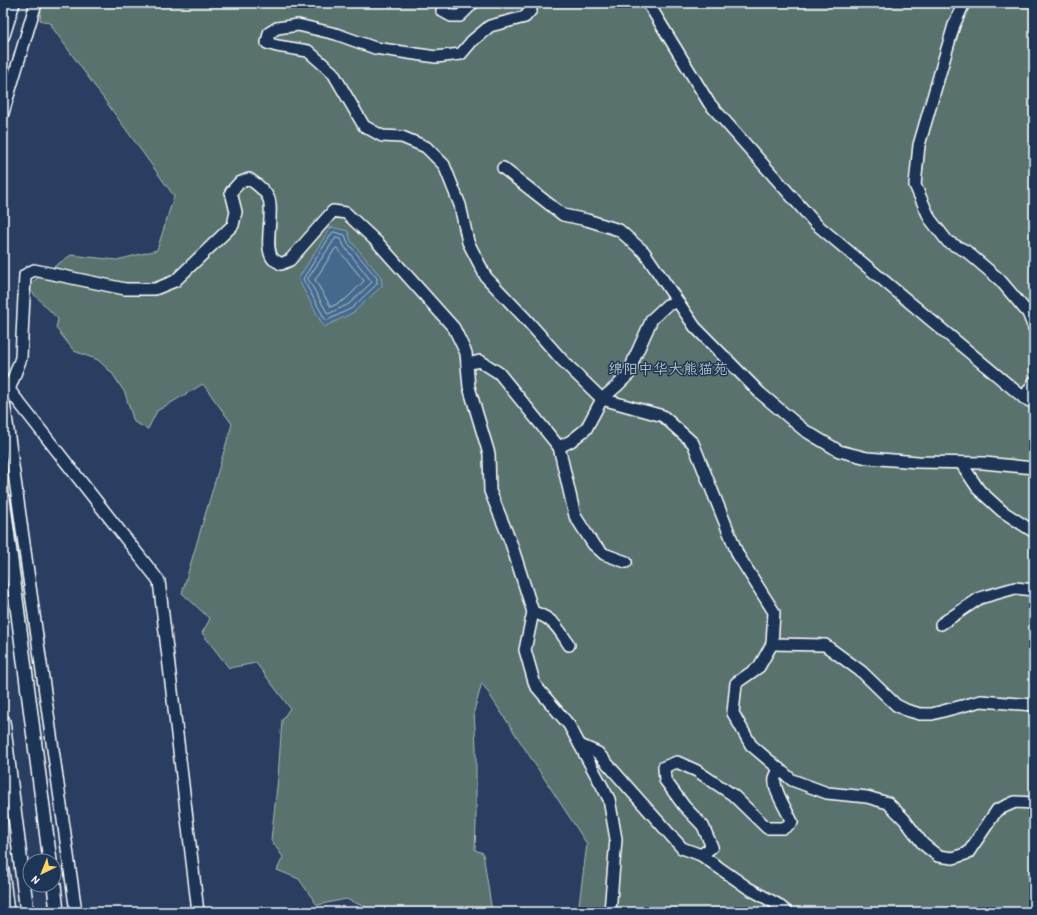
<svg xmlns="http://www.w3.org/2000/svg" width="1037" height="915" font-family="'Patrick Hand','LXGW WenKai TC',sans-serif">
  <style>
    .green { fill: #5a726d; stroke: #acb8b6 }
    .water { fill: #44698c; stroke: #8fa5ba }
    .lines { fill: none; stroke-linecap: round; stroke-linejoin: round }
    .shore { stroke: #b4c3d1; stroke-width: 1 }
    .minor-casing { stroke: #fff; stroke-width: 14 }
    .major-casing { stroke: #fff; stroke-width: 16 }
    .minor { stroke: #1d3557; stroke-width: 11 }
    .major { stroke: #1d3557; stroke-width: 13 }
    .labels { text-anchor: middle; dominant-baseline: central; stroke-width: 3; stroke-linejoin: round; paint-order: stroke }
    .park-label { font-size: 15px; fill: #b5c0bd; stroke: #1d3557 }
  </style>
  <rect width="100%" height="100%" fill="#2a3e61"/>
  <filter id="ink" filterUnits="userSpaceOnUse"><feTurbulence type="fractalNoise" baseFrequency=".025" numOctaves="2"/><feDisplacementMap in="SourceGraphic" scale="8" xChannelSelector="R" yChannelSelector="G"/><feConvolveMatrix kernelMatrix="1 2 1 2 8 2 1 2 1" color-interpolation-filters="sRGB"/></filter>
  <g filter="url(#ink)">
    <path class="green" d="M42,3H1034V912H578L587,844L482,683L474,711L476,746V824L475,850L483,853L492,912H389L373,910L346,899L317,905L299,879L277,870L283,857L271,840L278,778L282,720L290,708L256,663L229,668L202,633L210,619L182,593L232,424L203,384L157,411L148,429L134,422L125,393L112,373L98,360L74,351L56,328L58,319L26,286L71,255L117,260L157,250L174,196L52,27V24L40,20Z"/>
    <path class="water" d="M331,227L348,231L351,241L381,277L382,286L354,312L324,327L298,279Z"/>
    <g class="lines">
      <g class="shore">
        <path d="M334,232L345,235L348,243L377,278V284L352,308L326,321L303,279L332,233Z"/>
        <path d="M336,238L341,239L344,246L372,282L349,304L328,314L308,279Z"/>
        <path d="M337,248L364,281L346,299L331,307L315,280L335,249Z"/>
      </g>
      <g class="minor-casing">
        <g id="minor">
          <path d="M445,3L442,11L451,16H460L473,3"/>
          <path d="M531,3V10L525,17L490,26L472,41L461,54L436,57L375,48L336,34L298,25L277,28L269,33L267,43L277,46L308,51L333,73L364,126L382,136L402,137L426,147L444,165L460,205L468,242L486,277L524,317L562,360L602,399L663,416L693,443L738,555L774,612L772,644L759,667L736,683L733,713L751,745L792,780L827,793L867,797L888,803L904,819L923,844L938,856L953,858L968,853L997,810L1015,802L1034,803"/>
          <path d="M648,3L709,103L816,224L1024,398L1034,403"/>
          <path d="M964,3L954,25L919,145L915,185L930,219L948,242L966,251L1000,280L1028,313L1034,328"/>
          <path d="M3,113L36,3"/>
          <path d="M503,168L563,215L587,220L619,230L644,252L695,327L760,393L804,430L839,451L867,458L918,462L984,463L1034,468"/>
          <path d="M467,364L480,361L499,373L559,447L575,516L593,544L604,554L626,562"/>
          <path d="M3,382L159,581L198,912"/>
          <path d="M9,390L21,358L25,275L34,270L125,289H155L175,281L233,225L236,212L231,192L239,183L249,179C257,184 265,190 269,199C274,214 263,248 273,259C275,261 279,262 281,264L290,260L333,211L346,213L378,243L454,328L466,353L469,387L489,454L490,491L511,543L533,612L525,650L535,685L569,725L609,799L616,839L610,912"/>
          <path d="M3,395L76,912"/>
          <path d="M1024,398L1034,382"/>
          <path d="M559,447L571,441L586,429L602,399L618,385L629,374L634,359L652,319L667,305L677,302"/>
          <path d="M961,463L979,490L1002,511L1034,532"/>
          <path d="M533,612C553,618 559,629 569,645"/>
          <path d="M941,624L980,598L1015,588L1034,590"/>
          <path d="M772,644L825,645L862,672L896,705L906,710L920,714H932L981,701L1034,705"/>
          <path d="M580,745L598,753L633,793L682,848L701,855L712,847L703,826L684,806L665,780L664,767L677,762L697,771L733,795L767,828H784L792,822C787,810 773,791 775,778C776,775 778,772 779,769"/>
          <path d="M701,855L748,888L777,904L787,912"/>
          <path d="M3,870L8,912"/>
        </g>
      </g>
      <g class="major-casing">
        <g id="major">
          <path d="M3,35L13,3"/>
          <path d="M3,499L50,861"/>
          <path d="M3,721L27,912"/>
          <path d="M54,885L57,912"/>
        </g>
      </g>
      <use href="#minor" class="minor"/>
      <use href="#major" class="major"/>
    </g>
  </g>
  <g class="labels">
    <g class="park-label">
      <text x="668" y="368">绵阳中华大熊猫苑</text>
    </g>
  </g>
  <rect width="1037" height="915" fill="none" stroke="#1d3557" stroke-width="16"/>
  <rect x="8" y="8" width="1021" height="899" fill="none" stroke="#fff" stroke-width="1.5" filter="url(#ink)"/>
  <g transform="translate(42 873) rotate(223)"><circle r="19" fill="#1d3557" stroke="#77869a"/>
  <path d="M0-3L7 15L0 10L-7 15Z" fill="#ffd166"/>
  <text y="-6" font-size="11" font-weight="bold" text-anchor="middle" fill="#ffffff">N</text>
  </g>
</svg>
